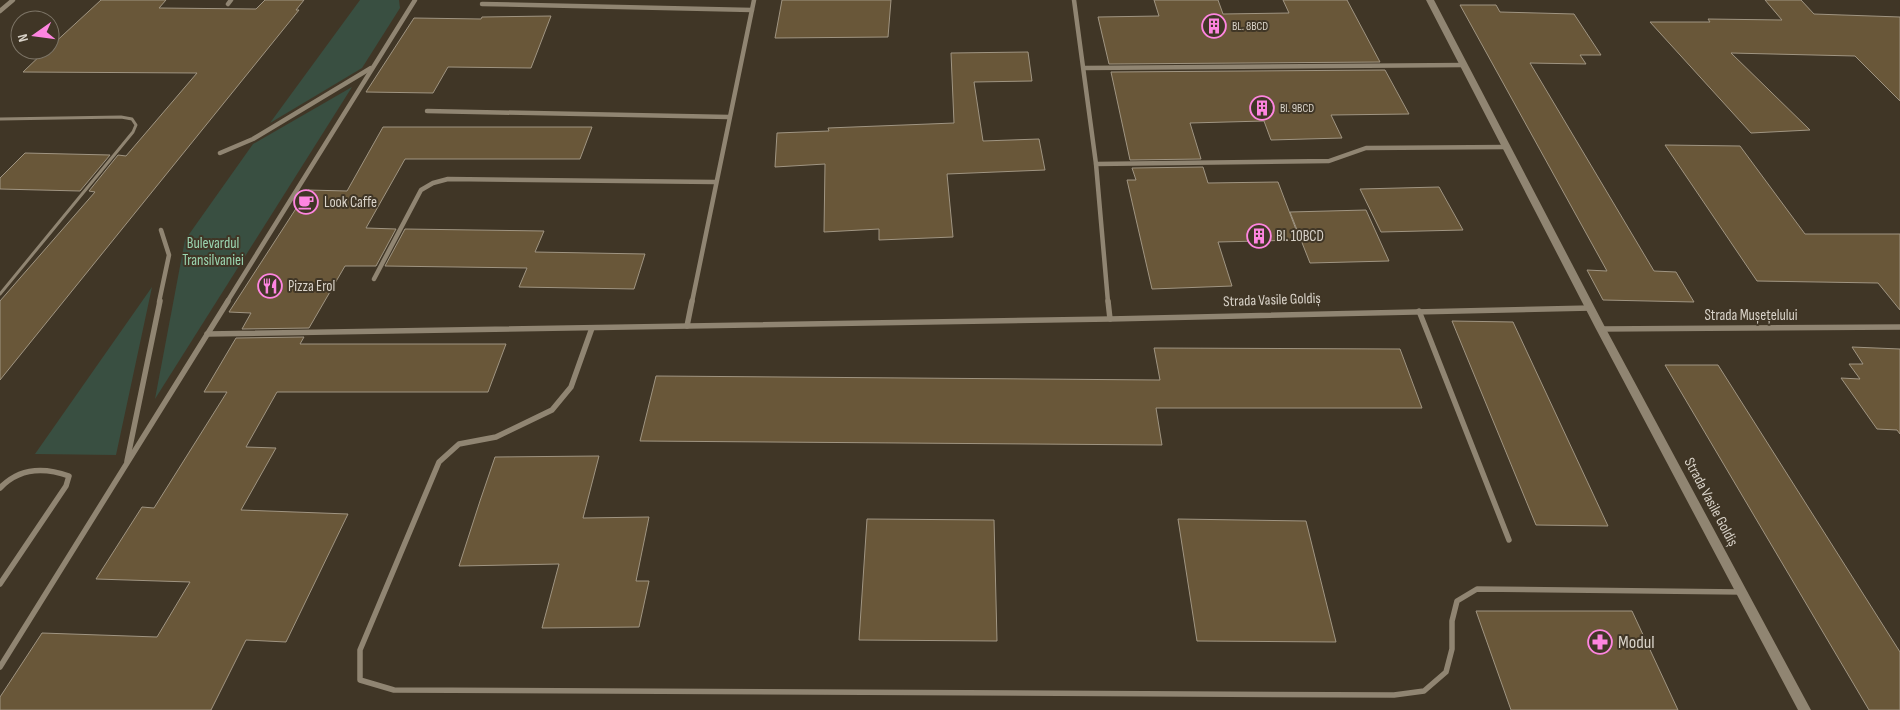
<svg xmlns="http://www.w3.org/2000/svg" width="1900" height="710" font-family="'Sofia Sans Condensed',sans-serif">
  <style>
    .green { fill: #394f41 }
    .building { fill: #695739; stroke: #a09582 }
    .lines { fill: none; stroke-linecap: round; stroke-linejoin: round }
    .lane { stroke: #908572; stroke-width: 3 }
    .street-far1 { stroke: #908572; stroke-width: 4.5 }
    .street { stroke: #908572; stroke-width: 5.5 }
    .secondary { fill: #908572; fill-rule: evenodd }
    .labels { text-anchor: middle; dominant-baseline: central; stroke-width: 4; stroke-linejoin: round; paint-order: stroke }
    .far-poi-label { font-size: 12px; fill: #d9d3c9; stroke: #403626; text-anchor: start }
    .poi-label { font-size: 15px; fill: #d9d3c9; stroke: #403626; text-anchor: start }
    .park-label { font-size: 15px; fill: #9bd6b1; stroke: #403626 }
    .street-label { font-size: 15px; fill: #d9d3c9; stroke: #403626 }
    .near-poi-label { font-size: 18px; fill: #d9d3c9; stroke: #403626; text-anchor: start }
  </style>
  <rect width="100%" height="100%" fill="#403626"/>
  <g class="green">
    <path d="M360,0H399L400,8L362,68L270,123Z"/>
    <path d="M352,87L155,399L185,240L253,144Z"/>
    <path d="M152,287L116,455L35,454Z"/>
  </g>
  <g class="building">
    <path d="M101,0H166L159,8L256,9L265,0H304L296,10H299L0,380V301L95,192L89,191L118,155L126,156L197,73L23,72L46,50H50V47Z"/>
    <path d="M782,0H891L888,37L775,38Z"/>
    <path d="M1154,0H1218L1223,14L1289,13L1283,0H1347L1380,62L1109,64L1098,17L1159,16Z"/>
    <path d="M1765,0H1801L1814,14L1900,17V101L1855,56L1731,53L1810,130L1751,133L1650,22H1710L1708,19L1782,20Z"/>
    <path d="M1460,5H1496L1500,12L1574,14L1601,55H1580L1586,64L1530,63L1654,271L1676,272L1694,302L1603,300L1587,270L1607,271Z"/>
    <path d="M551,16L531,68L448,67L433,93L366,92L414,18L481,19L482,17Z"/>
    <path d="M1028,52L1032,81L974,82L983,141L1039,139L1045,170L947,174L953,237L879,240V229L824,232L825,164L775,167L777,133L829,131L828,128L954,123L951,53Z"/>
    <path d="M1385,70L1409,114L1331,115L1342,138L1271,140L1264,121L1190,123L1201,159L1130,160L1111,72Z"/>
    <path d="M383,127H592L580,159H405L366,228L396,229L376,266H345L309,328L242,329L251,313L229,312L308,190L347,191Z"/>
    <path d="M1665,145L1740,146L1805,234H1900V310L1878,283L1757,281Z"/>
    <path d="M25,153L110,155L80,191L0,189V178Z"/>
    <path d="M1203,167L1208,183L1278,182L1300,240L1218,242L1232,286L1152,289L1127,180H1136L1132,168Z"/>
    <path d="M1439,187L1463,230L1381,232L1360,189Z"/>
    <path d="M1366,210L1389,261L1310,263L1290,212Z"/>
    <path d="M405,229L544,231L535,252L645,254L634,289L519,287L527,268L385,266Z"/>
    <path d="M1452,321L1513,322L1608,526L1536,525Z"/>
    <path d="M304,337L300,344H506L488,392H277L246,447L276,448L241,510L348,514L286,642L246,640L211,710H0V697L42,633L157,637L190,582L96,579L142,507L154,508L227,392H204L236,338Z"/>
    <path d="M1852,347L1900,349V434L1897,430L1877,429L1841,378L1860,379L1849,364H1863Z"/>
    <path d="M1154,348L1400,349L1422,408H1156L1162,445L640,441L656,376L1160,380Z"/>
    <path d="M1665,365H1718L1900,652V710H1869Z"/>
    <path d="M599,456L583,518L649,517L636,581H649L639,627L542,628L559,564L459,566L480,501L495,457Z"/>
    <path d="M867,519L994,520L997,641L859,640Z"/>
    <path d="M1178,519L1306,521L1336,642L1197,641Z"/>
    <path d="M1476,611H1632L1678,710H1511Z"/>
  </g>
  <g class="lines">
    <path class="lane" d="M0,119L121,117L132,119L136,125L133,132L0,294"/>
    <g class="street-far1">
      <path d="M1074,0L1096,164L1108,302"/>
      <path d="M228,4L231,0"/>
      <path d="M482,4L752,10"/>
      <path d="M0,11L13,0"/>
      <path d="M1084,68L1464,65"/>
      <path d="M427,111L729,117"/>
      <path d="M220,153L253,139L371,68"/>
      <path d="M1096,164L1329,161L1366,148L1506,147"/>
      <path d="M374,279L421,190L433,183L448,179L715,182"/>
      <path d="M159,302L169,255L161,230"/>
      <path d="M227,302L415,0"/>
      <path d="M692,302L754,0"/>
    </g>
    <g class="street">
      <path d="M1108,301L1110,319"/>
      <path d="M1419,311L1509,540"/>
      <path d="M687,326L692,301"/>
      <path d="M592,328L571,387L552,410L496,437L459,444L439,462L360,650V680L394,690L1394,695L1424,691L1446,672L1452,649V621L1457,601L1477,589L1741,592"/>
      <path d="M1601,329L1900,327"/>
      <path d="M207,334L1110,319L1591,308"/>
      <path d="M127,461L160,301"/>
      <path d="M0,488C19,468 44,467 69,476L66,486L0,584"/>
      <path d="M0,667L228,301"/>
    </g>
    <path class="secondary" d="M1426,0H1434L1606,329L1811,710H1798L1596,329Z"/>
  </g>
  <defs>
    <g id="building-ring" transform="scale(1.25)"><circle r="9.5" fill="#403626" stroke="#fe85e0" stroke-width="1.5"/><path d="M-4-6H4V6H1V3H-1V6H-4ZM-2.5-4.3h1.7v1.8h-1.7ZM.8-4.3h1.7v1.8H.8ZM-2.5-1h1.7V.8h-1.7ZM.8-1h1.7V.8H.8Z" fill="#fe85e0"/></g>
    <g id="cafe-ring" transform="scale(1.25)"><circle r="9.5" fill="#403626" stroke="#fe85e0" stroke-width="1.5"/><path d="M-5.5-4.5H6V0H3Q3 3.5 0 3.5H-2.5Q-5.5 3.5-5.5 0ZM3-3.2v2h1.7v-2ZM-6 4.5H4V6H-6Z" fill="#fe85e0"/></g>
    <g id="restaurant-ring" transform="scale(1.25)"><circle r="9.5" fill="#403626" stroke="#fe85e0" stroke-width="1.5"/><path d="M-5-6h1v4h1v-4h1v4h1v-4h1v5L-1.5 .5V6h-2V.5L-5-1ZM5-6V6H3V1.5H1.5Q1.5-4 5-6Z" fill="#fe85e0"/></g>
    <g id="pharmacy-ring" transform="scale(1.25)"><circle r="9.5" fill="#403626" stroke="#fe85e0" stroke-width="1.5"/><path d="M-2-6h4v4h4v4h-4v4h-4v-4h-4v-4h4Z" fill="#fe85e0"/></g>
  </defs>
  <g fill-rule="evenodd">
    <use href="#building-ring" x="1214" y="26"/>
    <use href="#building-ring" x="1262" y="108"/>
    <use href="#cafe-ring" x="306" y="202"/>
    <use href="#building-ring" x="1259" y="236"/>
    <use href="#restaurant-ring" x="270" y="286"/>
    <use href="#pharmacy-ring" x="1600" y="642"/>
  </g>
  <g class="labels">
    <g class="far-poi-label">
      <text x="1232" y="26">BL. 8BCD</text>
      <text x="1280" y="108">Bl. 9BCD</text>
    </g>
    <g class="poi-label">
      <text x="324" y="202">Look Caffe</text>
      <text x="1276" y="236">Bl. 10BCD</text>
      <text x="288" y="286">Pizza Erol</text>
    </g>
    <g class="park-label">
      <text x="213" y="243">Bulevardul<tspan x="213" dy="17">Transilvaniei</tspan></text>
    </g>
    <g class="street-label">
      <text transform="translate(1272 300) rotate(-2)">Strada Vasile Goldiș</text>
      <text x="1751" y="315">Strada Mușețelului</text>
      <text transform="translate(1711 502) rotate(62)">Strada Vasile Goldiș</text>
    </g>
    <g class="near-poi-label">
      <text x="1618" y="642">Modul</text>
    </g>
  </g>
  <g transform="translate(35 35) rotate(256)"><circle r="24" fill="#403626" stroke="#7d7567"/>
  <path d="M0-4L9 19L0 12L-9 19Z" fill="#fe85e0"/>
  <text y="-8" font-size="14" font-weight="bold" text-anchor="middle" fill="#d9d3c9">N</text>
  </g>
</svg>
